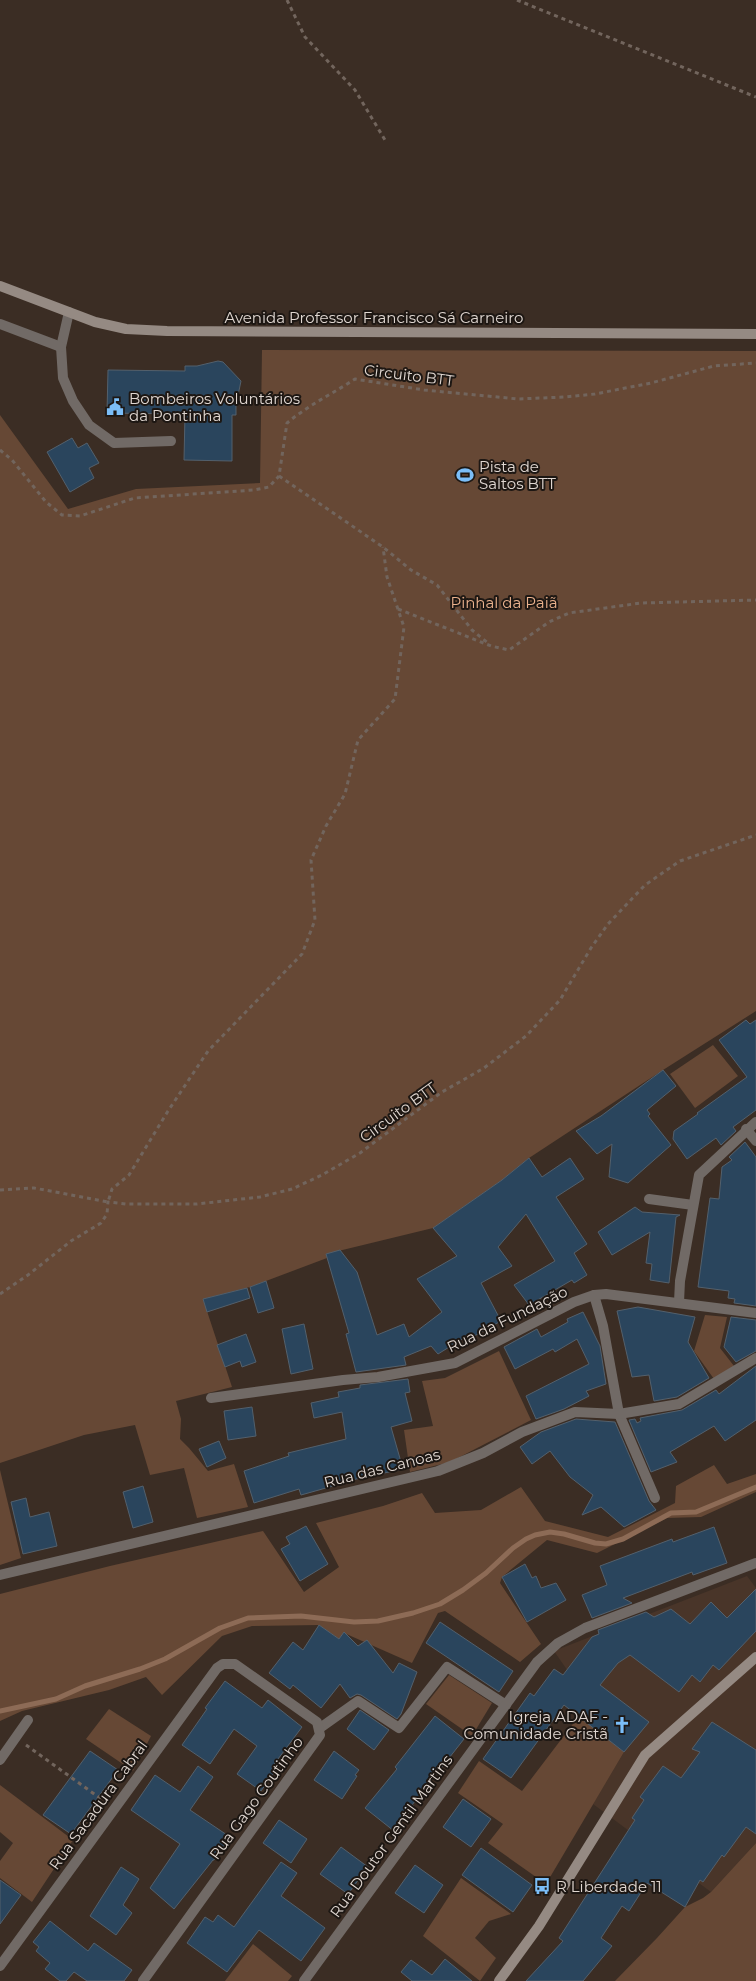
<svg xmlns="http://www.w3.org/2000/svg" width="756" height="1981" font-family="Montserrat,sans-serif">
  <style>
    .built { fill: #493529 }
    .green { fill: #664835 }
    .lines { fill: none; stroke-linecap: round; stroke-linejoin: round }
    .stream { stroke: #8d6b56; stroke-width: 5 }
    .building { fill: #2a455d; stroke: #53606c }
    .path { stroke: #72655d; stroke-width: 3; stroke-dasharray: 4 4; stroke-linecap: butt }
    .lane { stroke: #716a66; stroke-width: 10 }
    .street { stroke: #716a66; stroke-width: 10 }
    .secondary { stroke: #958a83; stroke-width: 10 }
    .labels { text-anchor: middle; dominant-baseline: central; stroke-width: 4; stroke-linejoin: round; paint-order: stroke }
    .street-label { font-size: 15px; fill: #e0d7d1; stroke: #1d1713 }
    .poi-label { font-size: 15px; fill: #e0d7d1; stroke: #1d1713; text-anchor: start }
    .park-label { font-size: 15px; fill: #ecb38e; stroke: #1d1713 }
  </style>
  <rect width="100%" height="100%" fill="#3b2d24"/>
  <path class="built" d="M747,1576L756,1588V1843L711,1892L593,1804L624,1752L554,1651Z"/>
  <g class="green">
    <path d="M262,350L756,351V1011L663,1070L529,1158L502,1180L433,1228L326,1254L327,1258L250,1287L203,1299L232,1387L176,1401L181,1419L180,1439L189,1448L208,1471L234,1464L248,1507L197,1518L184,1468L150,1475L135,1425L84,1435L0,1463V415L68,509L136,489L260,483Z"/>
    <path d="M713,1045L738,1076L695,1108L670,1074Z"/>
    <path d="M705,1315L727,1317L720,1348L734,1366L714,1379L694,1351Z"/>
    <path d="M499,1351L531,1420L450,1462L410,1472L404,1430L433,1426L422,1381L445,1378Z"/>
    <path d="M714,1465L727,1484L756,1474V1492L701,1517L667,1518L597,1553L547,1540L502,1577L500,1583L541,1644L520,1662L445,1611L438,1613L412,1663L344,1633L339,1639L319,1625L252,1626L222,1636L162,1695L146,1677L109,1690L22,1711L0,1721V1594L110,1566L263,1531L304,1592L339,1567L316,1523L383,1506L422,1493L435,1513L481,1510L521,1487L545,1521L608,1537L675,1503L676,1486Z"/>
    <path d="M0,1470L21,1558L0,1565Z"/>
    <path d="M449,1675L492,1703L472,1736L426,1704Z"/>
    <path d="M109,1709L151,1736L133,1771L86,1739Z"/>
    <path d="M579,1716L624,1752L546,1884L488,1843L503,1824L458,1793L479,1761L522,1791Z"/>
    <path d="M0,1785L73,1840L32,1902L0,1878V1861L13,1843L0,1832Z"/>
    <path d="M756,1843V1981H615L657,1938L685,1907L703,1898L711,1892Z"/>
    <path d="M461,1878L511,1914L489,1921L475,1938L496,1958L480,1981L423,1936Z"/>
    <path d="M253,1944L292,1976L288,1981H225Z"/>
  </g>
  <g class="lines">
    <path class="stream" d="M0,1711L56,1699L85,1686L140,1669L165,1659L220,1628L248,1618L301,1616L354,1622L378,1621L413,1613L440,1604L463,1590L486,1573L513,1548L526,1539L535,1535L550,1532L564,1534L595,1543L606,1544L623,1539L671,1513L696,1512L756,1487"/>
  </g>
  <g class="building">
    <path d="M218,361L223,362L241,381L236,405V415H232V461L184,460L185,414L107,413L108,370L185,371V366H197Z"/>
    <path d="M72,438L78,448L87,443L99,463L89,468L94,478L70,492L47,452Z"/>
    <path d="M746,1020L750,1024L756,1020V1110L733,1127L736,1131L721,1145L716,1138L687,1159L673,1139L674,1131L698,1114L697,1113L747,1077L719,1040Z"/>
    <path d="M663,1070L676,1086L647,1110L650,1114L648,1116L671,1145L628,1183L609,1177L612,1144L597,1154L576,1131L601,1116Z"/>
    <path d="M745,1142L756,1157V1306L734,1303L735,1299L728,1298L729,1291L698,1287L710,1198L719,1199L722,1167L732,1160L729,1157Z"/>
    <path d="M529,1158L542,1177L570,1158L584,1179L556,1197L587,1244L574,1253L587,1275L574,1283L572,1280L529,1305L514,1285L555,1261L526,1214L498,1247L512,1266L481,1283L501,1321L469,1339L467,1336L438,1354L431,1346L404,1357L406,1365L356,1372L346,1334L349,1333L326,1254L340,1250L357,1272L377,1335L404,1324L409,1337L442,1312L417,1279L457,1256L433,1228L502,1180Z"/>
    <path d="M635,1207L642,1212L680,1215L676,1217L669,1283L650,1280L652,1264L646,1263L650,1232L612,1255L598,1232Z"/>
    <path d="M266,1281L274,1308L258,1313L250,1287Z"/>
    <path d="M247,1288L250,1298L207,1312L203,1299Z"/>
    <path d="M638,1307L695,1317L688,1342L709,1378L677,1397L654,1401L649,1375L632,1377L617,1311Z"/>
    <path d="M583,1312L600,1346L606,1384L586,1391L589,1396L564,1409L536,1419L526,1396L589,1364L577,1339L555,1352L553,1349L515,1369L504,1347L537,1329L541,1337L568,1322L567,1319Z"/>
    <path d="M731,1317L756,1320V1351L736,1362L724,1347Z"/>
    <path d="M304,1324L313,1369L291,1374L282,1329Z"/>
    <path d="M246,1334L256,1362L242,1367L240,1361L225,1367L217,1345Z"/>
    <path d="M756,1366V1420L725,1441L714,1426L670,1452L677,1462L651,1472L629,1420L635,1419L637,1423L641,1421L640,1418L682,1410L716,1390L719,1394Z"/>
    <path d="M408,1379L410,1392L405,1393L412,1421L391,1427L403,1469L333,1484V1486L301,1495L299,1489L254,1503L244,1471L289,1456L288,1453L346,1439L342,1412L314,1418L311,1403L339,1397L338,1392L360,1388V1385Z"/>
    <path d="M252,1407L256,1436L228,1440L224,1411Z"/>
    <path d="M576,1419L615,1422L649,1501L656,1510L624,1527L601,1507L582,1515L593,1495L570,1477L550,1451L532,1464L520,1447L541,1432Z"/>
    <path d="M219,1441L226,1458L207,1467L199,1449Z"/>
    <path d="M143,1486L153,1522L133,1528L123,1492Z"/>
    <path d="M26,1498L30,1517L49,1512L57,1546L23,1554L11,1502Z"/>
    <path d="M306,1526L328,1564L300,1581L281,1549L290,1544L286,1537Z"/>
    <path d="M714,1527L727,1563L693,1575L692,1572L623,1598L632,1603L592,1618L582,1595L607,1585L600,1566L672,1539L673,1542Z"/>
    <path d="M525,1564L532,1578L536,1576L541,1588L556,1583L566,1600L527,1622L502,1577Z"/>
    <path d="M756,1589V1631L719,1670L713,1665L700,1682L692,1675L679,1692L630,1655L618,1663L600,1685L649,1722L624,1752L564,1705L511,1778L483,1759L530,1693L534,1696L554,1669L563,1675L592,1637L599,1634L598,1630L646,1612L654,1617L671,1609L690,1624L711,1602L727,1618Z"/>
    <path d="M440,1622L513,1671L499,1692L426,1643Z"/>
    <path d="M319,1625L339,1639L344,1632L358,1646L367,1640L393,1673L399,1663L417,1672L401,1714L397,1719L361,1695L357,1694L350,1698L340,1684L321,1708L293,1685L290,1689L269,1673L293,1642L303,1650Z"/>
    <path d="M225,1681L262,1708L268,1700L302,1727L272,1767L276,1770L261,1791L237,1774L257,1746L234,1729L210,1764L182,1745L207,1709L205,1708Z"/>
    <path d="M360,1710L389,1730L374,1750L347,1729Z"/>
    <path d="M435,1716L464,1739L412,1805L414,1806L394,1831L365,1808L397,1769L395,1767Z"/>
    <path d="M712,1722L756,1750V1834L746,1827L724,1857L722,1855L703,1882L700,1880L685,1907L647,1883L629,1911L622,1906L601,1938L612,1946L583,1981H526L563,1941L559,1938L635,1820L632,1818L644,1800L640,1797L663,1766L681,1778L700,1752L692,1749Z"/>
    <path d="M90,1751L118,1770L71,1834L43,1815Z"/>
    <path d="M334,1751L359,1770L355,1775L357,1776L342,1799L314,1780Z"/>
    <path d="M198,1766L213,1777L190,1810L230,1837L214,1860H213L174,1909L150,1888L180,1844L131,1810L155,1775L180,1792Z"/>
    <path d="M463,1799L491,1819L471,1847L443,1827Z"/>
    <path d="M279,1820L307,1839L291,1863L263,1843Z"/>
    <path d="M341,1847L368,1867L348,1894L320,1874Z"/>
    <path d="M481,1848L532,1885L513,1912L462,1875Z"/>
    <path d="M281,1862L297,1873L281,1896L325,1928L301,1961L259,1930L227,1972L187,1943L205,1917L213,1922L218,1915L234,1927Z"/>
    <path d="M415,1865L443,1885L424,1913L395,1893Z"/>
    <path d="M121,1867L139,1879L123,1905L132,1913L116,1935L90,1916Z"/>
    <path d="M0,1880L21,1895L0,1924Z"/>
    <path d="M50,1921L88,1951L94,1943L132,1970L124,1981H87L74,1972L66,1981H60L45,1969L50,1963L36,1951L39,1947L33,1942Z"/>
    <path d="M445,1959L472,1981H412L401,1972L411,1960L432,1975Z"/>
  </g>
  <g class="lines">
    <g class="path">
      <path d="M287,0L305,37L355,90L385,140"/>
      <path d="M517,0L756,97"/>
      <path d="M0,450L12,460L46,502L62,515L80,516L135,498L254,490L269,487L279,476L287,423C307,406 332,394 355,379L424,390L518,399L565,397L595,394L651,383L714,366L756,363"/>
      <path d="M279,476L383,547L411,570L437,585L472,630L488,643"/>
      <path d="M398,609L491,646L509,650L549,622L569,613L641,603L756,600"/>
      <path d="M0,1190L34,1188L108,1202L112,1189L129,1175L168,1111L208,1051L302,954L315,920L311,860L326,826L345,794L358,740L395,699L404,627L387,577L383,547"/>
      <path d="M0,1294L28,1275L71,1241L101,1223L107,1214L108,1202L126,1204H197L260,1197L292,1189L322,1175L360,1153L442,1092L484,1068L526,1036L560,1000L591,948L608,924L645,885L680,861L756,835"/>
      <path d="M26,1745L104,1801"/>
    </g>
    <g class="lane">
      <path d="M69,312L61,347L63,378L73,401L89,425L114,443L171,441"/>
      <path d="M0,324L61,347"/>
      <path d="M649,1199L693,1205"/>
      <path d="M320,1728L358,1701L399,1728L447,1667L506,1705"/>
    </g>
    <g class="street">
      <path d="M746,1129L756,1141"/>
      <path d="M594,1295L603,1326L619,1414L655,1498"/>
      <path d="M679,1302L680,1281L699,1175L756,1122"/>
      <path d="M211,1398L343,1380L378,1377L455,1363L574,1302L594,1295L606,1294L756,1313"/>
      <path d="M0,1575L438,1471L483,1453L522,1432L575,1412L619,1414L679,1404L756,1358"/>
      <path d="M0,1760L28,1720"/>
      <path d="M0,1966L217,1668L223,1664H235L317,1722L320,1735L143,1981"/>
      <path d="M304,1981L537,1662L558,1643L585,1628L756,1563"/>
    </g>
    <g class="secondary">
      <path d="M0,286L95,322L126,329L167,331L756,334"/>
      <path d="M499,1981L539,1926L645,1755L756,1657"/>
    </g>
  </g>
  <defs>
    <g id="civic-bare" transform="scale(1.35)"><path d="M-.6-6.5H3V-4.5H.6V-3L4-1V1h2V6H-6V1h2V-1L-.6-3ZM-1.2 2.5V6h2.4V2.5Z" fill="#7bbef8" stroke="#1d1713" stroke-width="2.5" paint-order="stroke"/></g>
    <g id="stadium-bare" transform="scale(1.35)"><path d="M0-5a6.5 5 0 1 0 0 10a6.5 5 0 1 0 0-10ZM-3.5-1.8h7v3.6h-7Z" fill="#7bbef8" stroke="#1d1713" stroke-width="2.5" paint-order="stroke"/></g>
    <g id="church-bare" transform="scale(1.35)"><path d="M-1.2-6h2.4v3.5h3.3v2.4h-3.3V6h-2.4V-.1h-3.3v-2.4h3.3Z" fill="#7bbef8" stroke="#1d1713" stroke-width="2.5" paint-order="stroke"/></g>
    <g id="bus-bare" transform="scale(1.35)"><path d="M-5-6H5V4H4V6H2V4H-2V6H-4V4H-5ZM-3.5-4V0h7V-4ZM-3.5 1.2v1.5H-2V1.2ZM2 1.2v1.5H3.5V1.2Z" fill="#7bbef8" stroke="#1d1713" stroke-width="2.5" paint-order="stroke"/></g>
  </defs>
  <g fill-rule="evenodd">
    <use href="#civic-bare" x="115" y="407"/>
    <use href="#stadium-bare" x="465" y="475"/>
    <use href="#church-bare" x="622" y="1725"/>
    <use href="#bus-bare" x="542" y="1886"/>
  </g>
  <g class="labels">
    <g class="street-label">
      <text x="374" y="317">Avenida Professor Francisco Sá Carneiro</text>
      <text transform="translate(409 375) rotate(7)">Circuito BTT</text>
      <text transform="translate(398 1112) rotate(-36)">Circuito BTT</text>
      <text transform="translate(507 1319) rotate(-26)">Rua da Fundação</text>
      <text transform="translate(382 1468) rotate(-14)">Rua das Canoas</text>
      <text transform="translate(256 1798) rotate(-54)">Rua Gago Coutinho</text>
      <text transform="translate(98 1805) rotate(-54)">Rua Sacadura Cabral</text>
      <text transform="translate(391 1836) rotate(-54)">Rua Doutor Gentil Martins</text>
    </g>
    <g class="poi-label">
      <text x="129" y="398">Bombeiros Voluntários<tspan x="129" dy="17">da Pontinha</tspan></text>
      <text x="479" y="466">Pista de<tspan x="479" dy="17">Saltos BTT</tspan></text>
      <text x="608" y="1716" text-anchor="end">Igreja ADAF -<tspan x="608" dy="17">Comunidade Cristã</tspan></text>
      <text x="556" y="1886">R Liberdade 11</text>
    </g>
    <g class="park-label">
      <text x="504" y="602">Pinhal da Paiã</text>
    </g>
  </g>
</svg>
